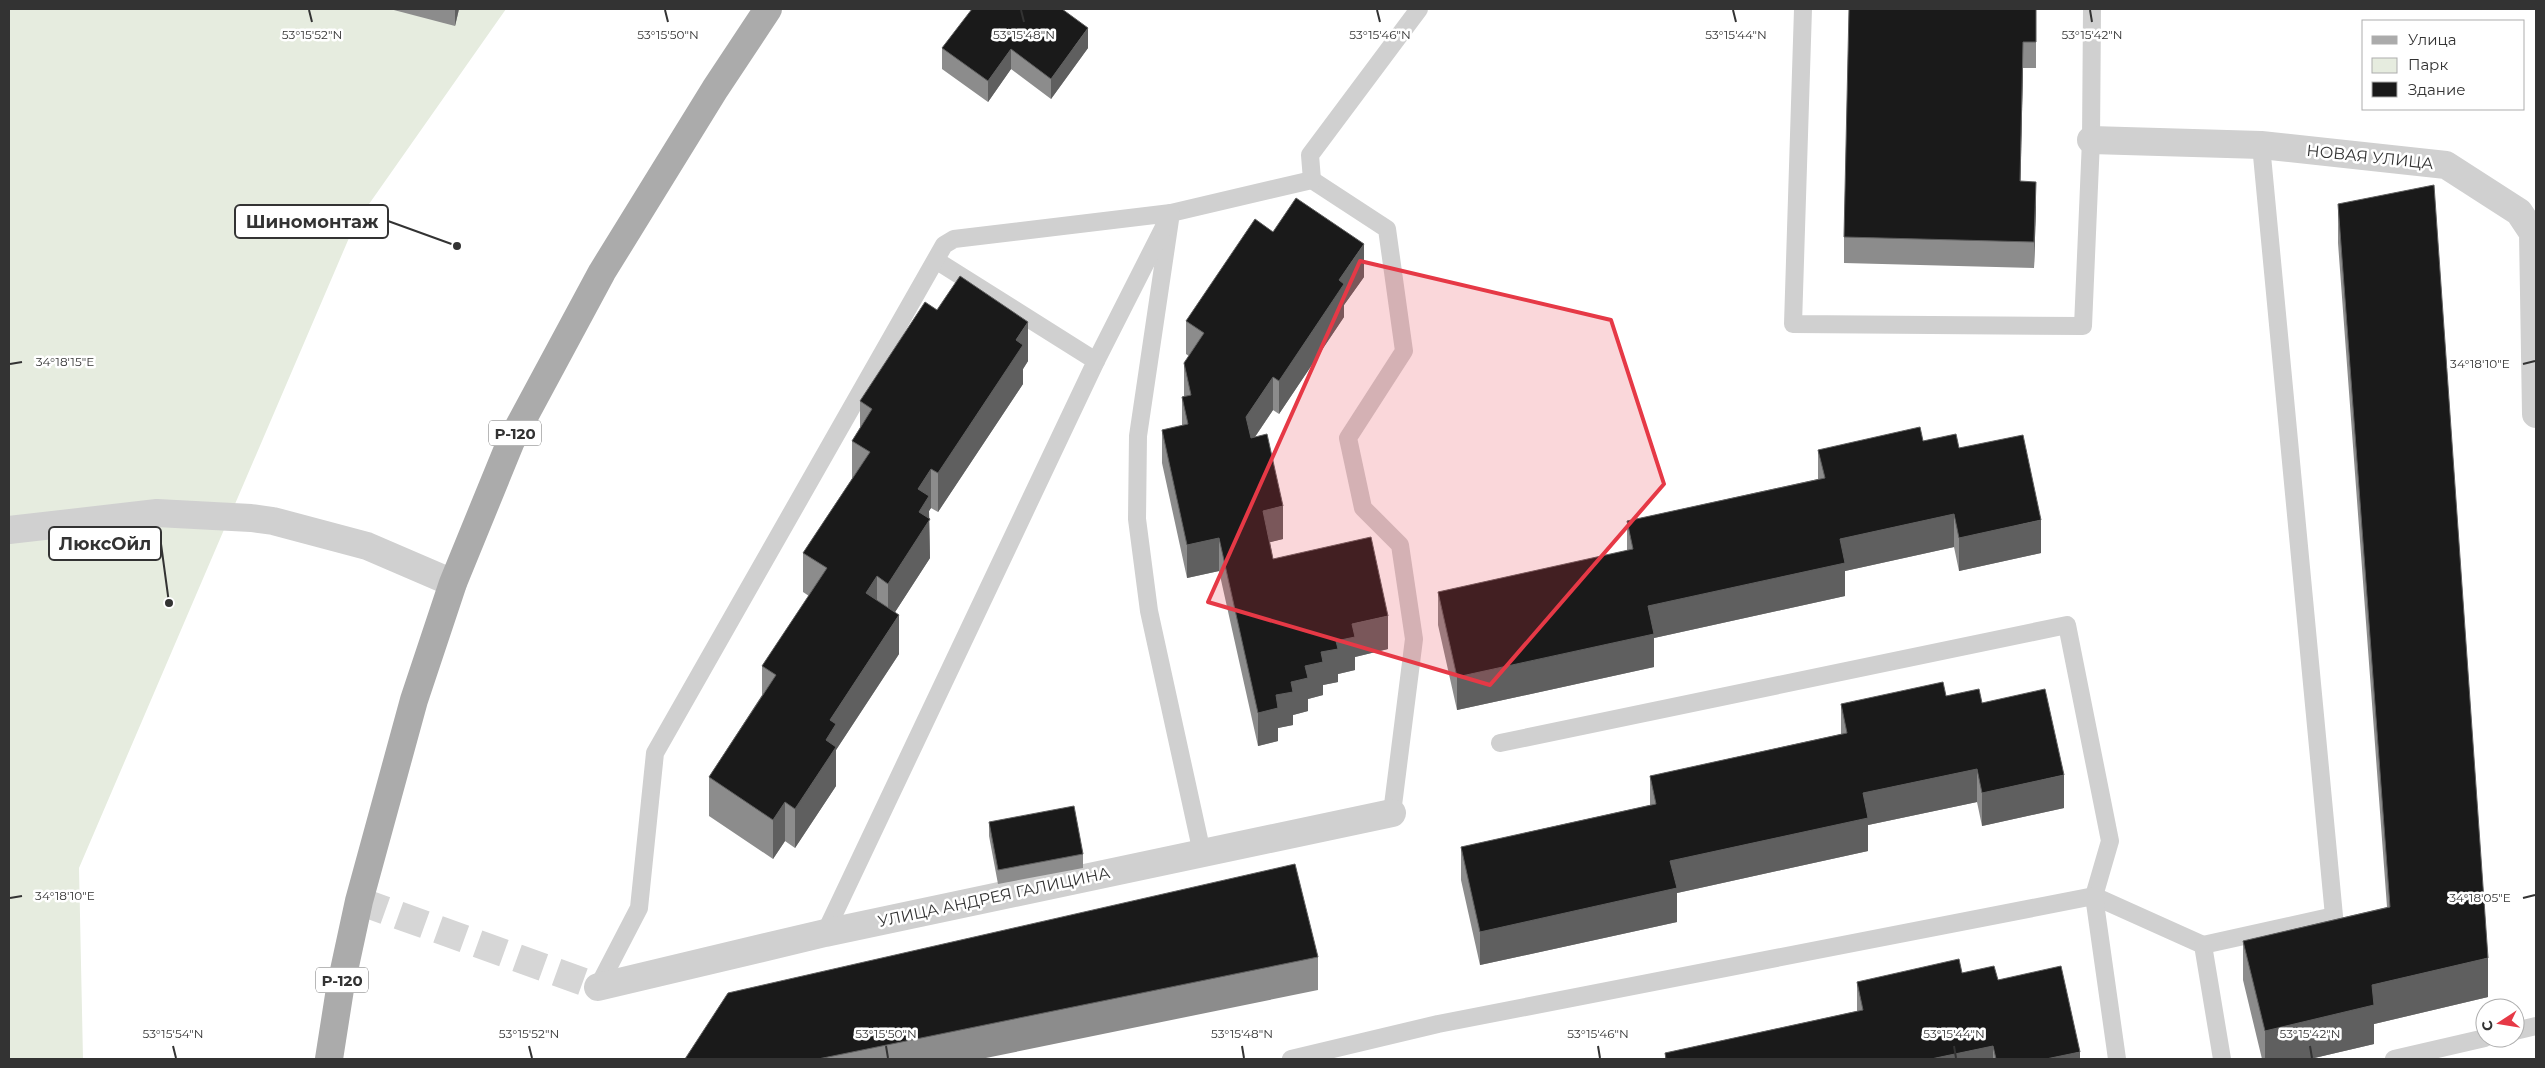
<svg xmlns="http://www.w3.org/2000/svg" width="2545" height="1068" font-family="Montserrat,sans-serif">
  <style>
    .green { fill: #e6ecdf }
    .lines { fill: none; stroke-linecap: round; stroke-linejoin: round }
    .street-tunnel { stroke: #d6d6d6; stroke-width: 28; stroke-dasharray: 28 14; stroke-linecap: butt }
    .lane { stroke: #d0d0d0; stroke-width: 18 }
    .street { stroke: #d0d0d0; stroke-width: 28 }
    .primary { stroke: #ababab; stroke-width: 28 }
    .wall { fill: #8c8c8c }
    .shaded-wall { fill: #5f5f5f }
    .building { fill: #1a1a1a; stroke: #5f5f5f }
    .marked { fill: #e63946; fill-opacity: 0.2; stroke: #e63946; stroke-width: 4; stroke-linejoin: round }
    .ticks { fill: none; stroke: #333; stroke-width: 2 }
    .labels { text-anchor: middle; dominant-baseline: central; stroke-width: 5; stroke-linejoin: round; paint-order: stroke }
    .shield { fill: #fff; stroke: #707070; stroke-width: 1 }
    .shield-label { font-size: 15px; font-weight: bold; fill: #333 }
    .street-label { font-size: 16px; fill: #333; stroke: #fff }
    .ticks-label { font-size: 12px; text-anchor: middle; fill: #333; stroke: #fff; stroke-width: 5; stroke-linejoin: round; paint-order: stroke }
    .leader { fill: none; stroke: #333; stroke-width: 2 }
    .callout-dot { fill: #333; stroke: #fff; stroke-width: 2 }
    .callout { fill: #fff; stroke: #333; stroke-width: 2 }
    .callout-label { font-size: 18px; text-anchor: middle; font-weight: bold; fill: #333 }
  </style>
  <rect width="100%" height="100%" fill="#fff"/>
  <path class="green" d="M9,9H506L355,224L79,868L83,1059H9Z"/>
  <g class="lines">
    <path class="street-tunnel" d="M359,901L598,987"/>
    <g class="lane">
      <path d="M1803,9L1793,324L2083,326L2091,140L2092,9"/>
      <path d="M1312,180L1387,229L1404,351L1348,438L1363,508L1400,545L1414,639L1392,813"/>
      <path d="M1500,743L2067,625L2110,841L2094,896L2203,945L2222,1059"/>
      <path d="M1202,853L1149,611L1137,519L1138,436L1171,213L1312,180L1310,155L1419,9"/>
      <path d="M825,933L1096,361L937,261"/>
      <path d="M2203,945L2334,916L2261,145"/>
      <path d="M598,987L639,908L655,753L944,245L954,239L1171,213L1096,361"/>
      <path d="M2515,1031L2536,1026"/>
      <path d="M1291,1059L1438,1024L2094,896L2117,1059"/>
      <path d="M2394,1059L2485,1038"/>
    </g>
    <g class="street">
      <path d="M2091,140L2261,145L2446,165L2519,212L2533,233L2536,414"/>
      <path d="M9,530L157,513L251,518L273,521L367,546L453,583"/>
      <path d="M598,987L825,933L1392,813"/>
    </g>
    <path class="primary" d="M329,1059L340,989L359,901L414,700L453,583L511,441L602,272L715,89L768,9"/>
  </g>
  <g class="wall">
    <path d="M390,9H459L455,26Z"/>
    <path d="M2036,9V68H2023L2020,181L2036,207L2034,268L1844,263V237Z"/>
    <path d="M942,48H1088L1051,99L1011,69L988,102L942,69Z"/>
    <path d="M2338,204L2488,997L2374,1024V1044L2310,1059H2262L2243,980V941L2387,907L2338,243Z"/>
    <path d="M1273,232L1364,277L1344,305V317L1279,414L1273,410L1255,437L1283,539L1270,542L1273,559L1388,649L1355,657V670L1338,674V682L1323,685V695L1308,699V711L1293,715V725L1278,728V741L1258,746L1219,571L1187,578L1162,463V430L1182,426V397L1184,396V363L1189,356L1186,354V321Z"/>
    <path d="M937,310L1028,361L1023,369V384L938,512L931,508L929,511L930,558L895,612L899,654L836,750V786L795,848L785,841L773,859L709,816V777L762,695V666L809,596L803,592V553L852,479V441L860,428V401Z"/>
    <path d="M1923,441L1959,448L2041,553L1959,571L1954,547L1845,571V596L1654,638V667L1457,710L1438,625V592L1627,551V521L1818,479V450Z"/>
    <path d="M1982,703L2064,808L1982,826L1977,802L1868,825V851L1677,893V922L1480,965L1461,880V847L1650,805V776L1841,734V704Z"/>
    <path d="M989,822L1083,854V868L998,884L989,836Z"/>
    <path d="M1318,957V990L981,1059H685Z"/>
    <path d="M1962,973L1998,980L2080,1059H1665V1053L1857,1011V982Z"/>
  </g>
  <g class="shaded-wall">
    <path d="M455,9H459L455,26Z"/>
    <path d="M1088,28V48L1051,99V79Z"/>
    <path d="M2023,42V68L2020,207V181Z"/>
    <path d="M1011,49V69L988,102V81Z"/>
    <path d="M2036,182V207L2034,268V242Z"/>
    <path d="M1364,244V277L1344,305V317L1279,414V381L1339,280Z"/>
    <path d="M1028,322V361L1023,369V384L938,512V473L1016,340Z"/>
    <path d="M1273,377V410L1246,450V417Z"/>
    <path d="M931,469V508L929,511L930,558L888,623V584L918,489Z"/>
    <path d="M1283,506V539L1263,544V511Z"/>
    <path d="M1954,514V547L1845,571V596L1654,638V667L1457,710V677L1648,606L1840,539Z"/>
    <path d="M2041,520V553L1959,571V538Z"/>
    <path d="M1219,538V571L1187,578V545Z"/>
    <path d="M877,576V615L866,593Z"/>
    <path d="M899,615V654L836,750V786L795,848V809L826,740L830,720Z"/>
    <path d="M1388,616V649L1355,657V670L1338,674V682L1323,685V695L1308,699V711L1293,715V725L1278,728V741L1258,746V713L1276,695L1291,682L1305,666L1321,652L1336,641L1352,624Z"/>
    <path d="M1977,769V802L1868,825V851L1677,893V922L1480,965V932L1670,861L1863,793Z"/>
    <path d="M2064,775V808L1982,826V793Z"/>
    <path d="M785,802V841L773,859V820Z"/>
    <path d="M2488,958V997L2374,1024V1044L2310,1059H2265V1031L2372,985Z"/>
    <path d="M1993,1046V1059H1931Z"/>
    <path d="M2080,1052V1059H2046Z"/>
  </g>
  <g class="building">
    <path d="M972,9H1062L1088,28L1051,79L1011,49L988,81L942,48Z"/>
    <path d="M1849,9H2036V42H2023L2020,181L2036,182L2034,242L1844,237Z"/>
    <path d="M2434,185L2488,958L2372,985L2374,1005L2265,1031L2243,941L2390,907L2338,204Z"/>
    <path d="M1296,198L1364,244L1339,280L1344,284L1279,381L1273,377L1246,417L1251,438L1267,434L1283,506L1263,511L1273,559L1371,537L1388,616L1352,624L1355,637L1336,641L1338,649L1321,652L1323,662L1305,666L1308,678L1291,682L1293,692L1276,695L1278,708L1258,713L1219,538L1187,545L1162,430L1188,424L1182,397L1191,395L1184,363L1204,333L1186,321L1255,219L1273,232Z"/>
    <path d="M960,276L1028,322L1016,340L1023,345L938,473L931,469L918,489L929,496L919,512L930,519L888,584L877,576L866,593L899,615L830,720L836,724L826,740L836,747L795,809L785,802L773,820L709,777L776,675L762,666L827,568L803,553L870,452L852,441L872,409L860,401L925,302L937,310Z"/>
    <path d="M1920,427L1923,441L1956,434L1959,448L2023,435L2041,520L1959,538L1954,514L1840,539L1845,563L1648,606L1654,634L1457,677L1438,592L1633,549L1627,521L1825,478L1818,450Z"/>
    <path d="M1943,682L1946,696L1979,689L1982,703L2045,689L2064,775L1982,793L1977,769L1863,793L1868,818L1670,861L1677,888L1480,932L1461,847L1656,804L1650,776L1847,733L1841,704Z"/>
    <path d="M1074,806L1083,854L998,870L989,822Z"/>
    <path d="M1295,864L1318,957L818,1059H685L728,993Z"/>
    <path d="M1959,959L1962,973L1994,966L1998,980L2061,966L2080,1052L2046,1059H1996L1993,1046L1931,1059H1666L1665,1053L1863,1010L1857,982Z"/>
  </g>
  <path class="marked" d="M1360,261L1611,320L1664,484L1490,685L1208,602Z"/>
  <path class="ticks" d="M309,10L312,22M665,10L668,22M1021,10L1024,22M1377,10L1380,22M1733,10L1736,22M2090,10L2092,22M10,364L22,362M2523,364L2535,361M10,898L22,896M2523,898L2535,895M173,1046L176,1058M529,1046L532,1058M886,1046L888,1058M1242,1046L1244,1058M1598,1046L1600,1058M1954,1046L1956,1058M2310,1046L2312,1058"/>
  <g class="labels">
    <g class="shield">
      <rect x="489" y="420.5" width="52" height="25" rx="4"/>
      <rect x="316" y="967.5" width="52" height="25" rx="4"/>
    </g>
    <g class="shield-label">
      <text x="515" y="433">Р-120</text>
      <text x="342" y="980">Р-120</text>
    </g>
    <g class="street-label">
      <text transform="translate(2370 157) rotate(6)">НОВАЯ УЛИЦА</text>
      <text transform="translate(994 897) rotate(-12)">УЛИЦА АНДРЕЯ ГАЛИЦИНА</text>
    </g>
  </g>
  <g class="ticks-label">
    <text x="312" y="39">53°15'52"N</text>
    <text x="668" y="39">53°15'50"N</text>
    <text x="1024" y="39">53°15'48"N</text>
    <text x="1380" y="39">53°15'46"N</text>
    <text x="1736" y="39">53°15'44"N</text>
    <text x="2092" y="39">53°15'42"N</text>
    <text x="65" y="366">34°18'15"E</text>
    <text x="2480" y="368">34°18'10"E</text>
    <text x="65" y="900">34°18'10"E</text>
    <text x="2480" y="902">34°18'05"E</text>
    <text x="173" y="1038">53°15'54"N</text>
    <text x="529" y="1038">53°15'52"N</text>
    <text x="886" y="1038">53°15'50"N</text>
    <text x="1242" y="1038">53°15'48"N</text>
    <text x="1598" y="1038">53°15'46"N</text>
    <text x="1954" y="1038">53°15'44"N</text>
    <text x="2310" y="1038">53°15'42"N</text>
  </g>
  <path class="leader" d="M457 246L388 221M169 603L161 544"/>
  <g class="callout-dot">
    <circle cx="457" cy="246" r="5"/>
    <circle cx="169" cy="603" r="5"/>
  </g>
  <g class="callout">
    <rect x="235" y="205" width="153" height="33" rx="5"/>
    <rect x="49" y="527" width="112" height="33" rx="5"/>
  </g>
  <g class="callout-label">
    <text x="312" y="228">Шиномонтаж</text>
    <text x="105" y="550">ЛюксОйл</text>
  </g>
  <rect width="2545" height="1068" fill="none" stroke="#333333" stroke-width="20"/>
  <rect x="2362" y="20" width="162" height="90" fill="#ffffff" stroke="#adadad"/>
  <rect x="2372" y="36" width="25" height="8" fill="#ababab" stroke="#adadad"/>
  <text x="2408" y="45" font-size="15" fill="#333333">Улица</text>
  <rect x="2372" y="58" width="25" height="15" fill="#e6ecdf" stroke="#adadad"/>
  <text x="2408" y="70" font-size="15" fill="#333333">Парк</text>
  <rect x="2372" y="82" width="25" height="15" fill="#1a1a1a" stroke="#adadad"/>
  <text x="2408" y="95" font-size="15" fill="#333333">Здание</text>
  <g transform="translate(2500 1023) rotate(258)"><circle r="24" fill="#ffffff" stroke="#adadad"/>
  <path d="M0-4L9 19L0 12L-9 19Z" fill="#e63946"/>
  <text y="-8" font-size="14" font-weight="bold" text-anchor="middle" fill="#333333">С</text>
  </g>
</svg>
